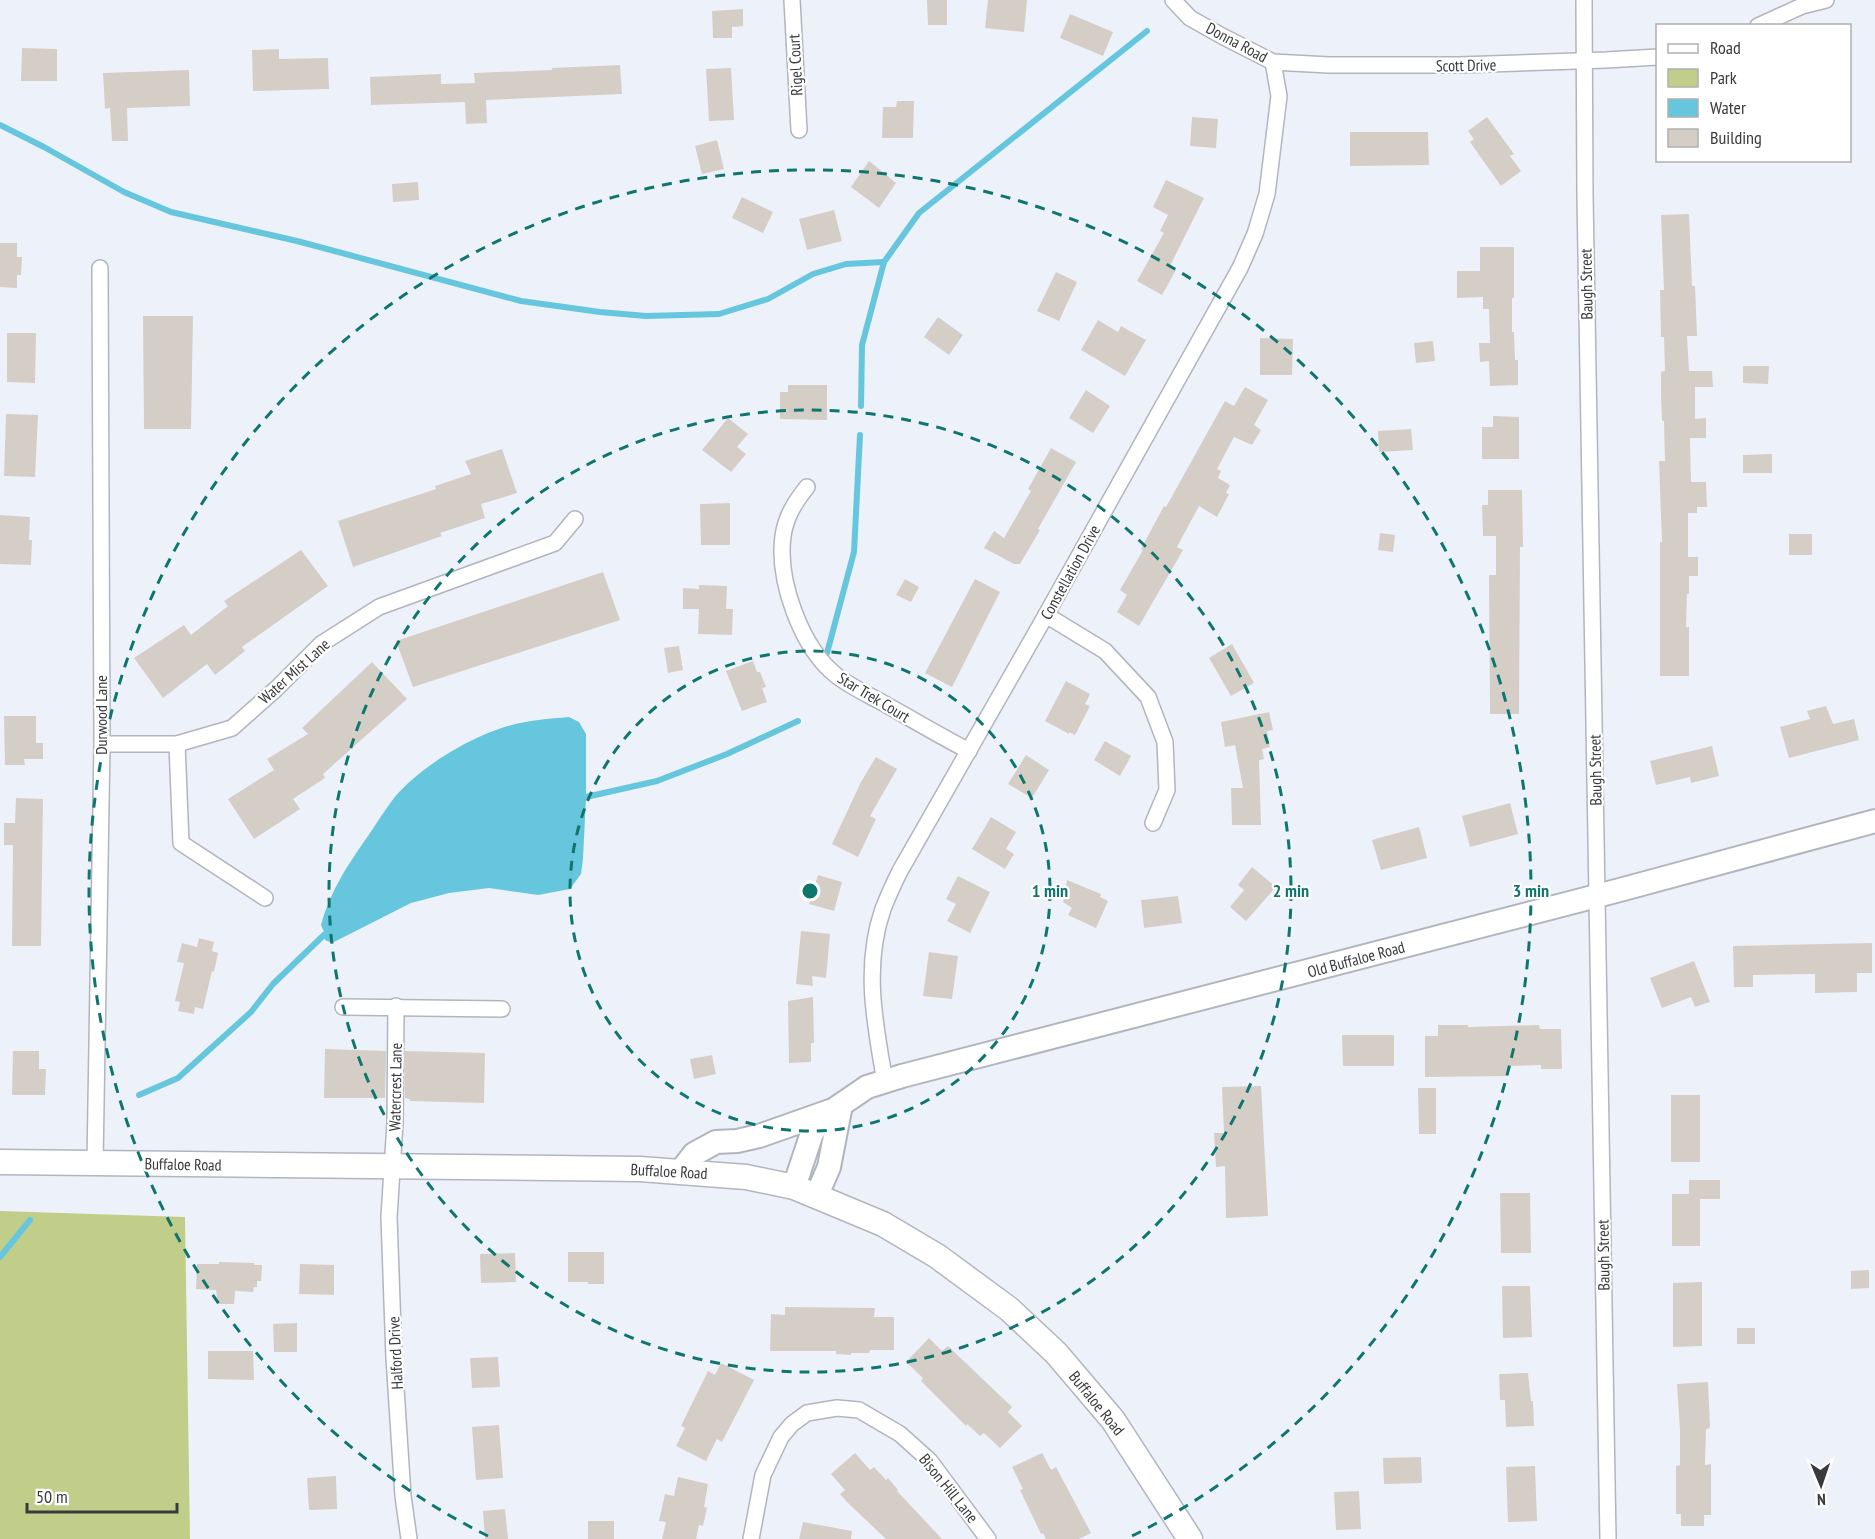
<svg xmlns="http://www.w3.org/2000/svg" width="1875" height="1539" font-family="'PT Sans Narrow',sans-serif">
  <style>
    .green { fill: #c1ce8a }
    .water { fill: #65c6dd }
    .lines { fill: none; stroke-linecap: round; stroke-linejoin: round }
    .stream { stroke: #65c6dd; stroke-width: 6 }
    .building { fill: #d5cec7 }
    .street-casing { stroke: #b1b5bd; stroke-width: 18 }
    .secondary-casing { stroke: #b1b5bd; stroke-width: 26 }
    .primary-casing { stroke: #b1b5bd; stroke-width: 27 }
    .street { stroke: #fff; stroke-width: 15 }
    .secondary { stroke: #fff; stroke-width: 22 }
    .primary { stroke: #fff; stroke-width: 24 }
    .ring { fill: none; stroke: #0f766e; stroke-width: 3; stroke-dasharray: 10 8 }
    .labels { text-anchor: middle; dominant-baseline: central; stroke-width: 4.5; stroke-linejoin: round; paint-order: stroke }
    .street-label { font-size: 16px; fill: #393a3d; stroke: #fff }
    .centre { fill: #0f766e; stroke: #fff; stroke-width: 3 }
    .ring-label { font-size: 18px; text-anchor: middle; font-weight: bold; fill: #0f766e; stroke: #fff; stroke-width: 4.5; stroke-linejoin: round; paint-order: stroke }
  </style>
  <rect width="100%" height="100%" fill="#edf2fa"/>
  <path class="green" d="M0,1211L185,1217L190,1539H0Z"/>
  <path class="water" d="M569,717L579,722L586,734V797L583,859L581,874L570,889L538,895L489,888L449,893L411,903L332,943L325,940V934L321,925C331,890 347,866 368,836C376,824 385,810 394,798C417,770 462,742 496,730C519,721 545,719 569,717Z"/>
  <g class="lines">
    <g class="stream">
      <path d="M0,125L44,147L124,192L171,212L297,241L521,301L600,312L646,316L719,314L768,299L813,274L846,264L884,262"/>
      <path d="M861,406L862,345L884,262L919,213L1147,31"/>
      <path d="M827,653L854,552L860,435"/>
      <path d="M581,800L586,797L657,781L727,754L798,721"/>
      <path d="M139,1095L178,1078L251,1012L273,984L325,934L330,931"/>
      <path d="M0,1257L30,1220"/>
    </g>
  </g>
  <g class="building">
    <path d="M927,0H947V25H928Z"/>
    <path d="M988,0H1027L1024,32L985,28Z"/>
    <path d="M743,9V26L732,27V38H713L712,11Z"/>
    <path d="M1070,14L1113,32L1103,56L1060,38Z"/>
    <path d="M22,48L57,49V81H21Z"/>
    <path d="M279,49V59L328,58L329,89L253,91L252,50Z"/>
    <path d="M620,65L622,94L486,100L487,123L466,124L465,102L371,105L370,77L441,74V84L475,83L474,73L552,70V68Z"/>
    <path d="M731,68L734,120L709,121L706,69Z"/>
    <path d="M189,70L190,106L127,108L128,141H112L110,108L105,109L103,73Z"/>
    <path d="M897,101H914L913,138H882L883,107H896Z"/>
    <path d="M1192,117L1218,119L1216,148L1190,146Z"/>
    <path d="M1487,117L1514,154L1510,156L1521,171L1501,186L1470,142L1474,139L1468,131Z"/>
    <path d="M1350,132H1428L1429,165L1350,166Z"/>
    <path d="M717,140L724,169L702,174L695,146Z"/>
    <path d="M869,161L896,183L879,208L851,187Z"/>
    <path d="M1166,180L1204,198L1170,266L1176,270L1162,295L1137,281L1164,233L1160,231L1168,215L1153,207Z"/>
    <path d="M418,182L419,200L393,202L392,184Z"/>
    <path d="M742,197L773,212L763,233L732,218Z"/>
    <path d="M834,210L842,241L807,250L799,219Z"/>
    <path d="M1689,214L1692,286H1695L1697,336H1687L1689,371H1712L1713,387H1695V419L1706,418V438H1690L1691,482H1706L1707,507H1697V513H1688V557H1698V576H1689V594H1687L1686,627H1689V676H1660V542H1662L1659,461H1665L1664,421H1662L1661,395V372L1665,371L1664,337H1661L1660,290H1664L1661,215Z"/>
    <path d="M0,243H17V257H22L21,275H17V288L0,287Z"/>
    <path d="M1480,247H1514V298H1512V332H1514L1515,360H1518V385L1490,386L1489,361L1480,362L1479,343H1490L1489,309H1483V297L1457,298V271H1480Z"/>
    <path d="M1056,272L1077,282L1059,321L1037,311Z"/>
    <path d="M143,316H193L191,429H144Z"/>
    <path d="M938,317L963,335L949,355L924,337Z"/>
    <path d="M1098,320L1118,332L1121,326L1146,340L1125,376L1081,350Z"/>
    <path d="M7,333H36L35,383L7,382Z"/>
    <path d="M1260,338L1293,339L1292,375H1260Z"/>
    <path d="M1433,341L1435,361L1416,363L1414,343Z"/>
    <path d="M1743,366H1769L1768,384L1743,383Z"/>
    <path d="M788,385H827V420L780,419V392H788Z"/>
    <path d="M1245,387L1268,400L1254,425L1261,430L1252,445L1234,437L1217,469L1221,471L1218,478L1230,485L1226,493L1229,494L1217,517L1199,506L1177,547L1183,550L1139,626L1117,612L1127,595L1120,590L1143,550L1141,549L1164,506L1166,507L1225,401L1234,406Z"/>
    <path d="M1086,390L1110,406L1093,433L1069,418Z"/>
    <path d="M6,414L38,415L35,477L4,476Z"/>
    <path d="M1493,416L1519,417V459H1482V427H1493Z"/>
    <path d="M728,418L748,434L737,447L746,454L731,472L702,450Z"/>
    <path d="M1411,429L1413,450L1379,452L1378,431Z"/>
    <path d="M1051,448L1076,462L1038,529L1040,530L1020,564H1014L984,548L994,531L1004,538L1031,491L1028,489Z"/>
    <path d="M502,449L517,493L481,504L485,518L440,533L442,536L353,567L338,521L436,489L435,486L471,474L465,461Z"/>
    <path d="M1772,454V473H1743V455Z"/>
    <path d="M1488,490H1522L1523,547H1520L1519,714H1490L1489,575H1496V536H1483L1482,505H1488Z"/>
    <path d="M730,503V545H701L700,504Z"/>
    <path d="M0,515L30,517L29,540H32L31,565L0,564Z"/>
    <path d="M1380,533L1395,535L1393,552L1378,550Z"/>
    <rect x="1789" y="534" width="23" height="21"/>
    <path d="M301,550L328,586L242,647L245,651L215,675L207,664L163,698L134,658L184,625L191,635L228,606L224,601Z"/>
    <path d="M603,572L620,620L413,687L396,641Z"/>
    <path d="M905,579L919,587L911,602L896,595Z"/>
    <path d="M975,579L1000,592L952,687L925,673Z"/>
    <path d="M699,585L727,586L726,609H733L732,635L698,634L699,609H683V588L699,589Z"/>
    <path d="M1232,644L1254,683L1231,696L1209,658Z"/>
    <path d="M679,646L683,670L668,673L664,648Z"/>
    <path d="M753,661L757,672H760L766,687L762,688L767,702L742,711L726,671Z"/>
    <path d="M372,662L407,699L323,774L325,778L293,799L300,809L254,839L228,799L274,770L267,759L308,734L302,728Z"/>
    <path d="M1066,681L1090,694L1085,704L1090,706L1075,735L1069,732V734L1045,721Z"/>
    <path d="M1826,706L1833,724L1854,719L1859,740L1789,758L1780,727L1810,719L1807,711Z"/>
    <path d="M1269,712L1273,730L1267,731L1270,747L1262,749L1264,759L1259,760L1261,825H1232L1231,788H1243L1235,745L1225,747L1221,722Z"/>
    <path d="M4,716H36V743H43V759H24L25,765H5Z"/>
    <path d="M1105,741L1131,756L1120,776L1094,760Z"/>
    <path d="M1712,746L1719,776L1691,783L1690,777L1656,785L1650,761Z"/>
    <path d="M1026,755L1049,770L1032,798L1008,784Z"/>
    <path d="M876,757L897,769L870,816L876,819L858,857L832,844L861,782Z"/>
    <path d="M16,798L43,799L41,946H12L13,845H4V823H15Z"/>
    <path d="M1510,803L1518,834L1470,847L1462,816Z"/>
    <path d="M991,817L1016,832L1006,849L1014,854L1005,869L972,849Z"/>
    <path d="M1419,827L1427,858L1381,870L1372,840Z"/>
    <path d="M1252,867L1276,887L1246,921L1230,907L1244,890L1238,885Z"/>
    <path d="M818,875L842,882L834,911L809,904Z"/>
    <path d="M958,876L990,892L970,933L947,921L956,904L946,899Z"/>
    <path d="M1067,880L1101,894L1100,897L1108,901L1096,928L1068,915L1072,908L1063,902Z"/>
    <path d="M1178,896L1182,923L1144,928L1141,900Z"/>
    <path d="M801,931L830,934L826,978L812,976L813,986L796,984Z"/>
    <path d="M199,938L214,942L212,951L218,953L214,972L212,971L203,1009L195,1007L194,1014L178,1011L180,1002L175,1001L184,963L177,962L182,943L197,947Z"/>
    <path d="M1872,943V973H1857V992L1815,993V974L1753,975V987H1734L1733,946Z"/>
    <path d="M929,952L958,956L952,999L923,996Z"/>
    <path d="M1694,961L1710,1002L1695,1007L1691,997L1662,1008L1650,978Z"/>
    <path d="M813,997L814,1043H811V1062L789,1063L788,1001Z"/>
    <path d="M1438,1025H1468V1027L1539,1025L1540,1029H1561L1562,1069H1541V1065L1508,1066V1076L1425,1077V1036H1438Z"/>
    <path d="M1342,1035H1394V1066H1343Z"/>
    <path d="M325,1049L386,1051L385,1098H324Z"/>
    <path d="M13,1051H39V1069H46L45,1095H12Z"/>
    <path d="M405,1051L485,1053L484,1103L410,1101V1099L405,1098Z"/>
    <path d="M712,1055L716,1074L694,1079L690,1059Z"/>
    <path d="M1261,1086L1268,1216L1226,1218L1225,1166L1216,1167L1214,1133H1224L1222,1087Z"/>
    <path d="M1418,1088H1436V1134H1419Z"/>
    <rect x="1671" y="1095" width="29" height="67"/>
    <path d="M1689,1180H1720V1199H1700V1246H1672V1194H1689Z"/>
    <path d="M1500,1193H1530L1531,1253H1501Z"/>
    <path d="M568,1252H604V1284H588V1282H568Z"/>
    <path d="M515,1253L516,1282L481,1283L480,1254Z"/>
    <path d="M219,1262L254,1263V1265H262L261,1281H257V1287H254L253,1292L235,1291L234,1304H218L216,1290L196,1289L197,1264H219Z"/>
    <path d="M300,1264L334,1265V1295L299,1294Z"/>
    <path d="M1869,1270V1288L1851,1289V1271Z"/>
    <path d="M1702,1282V1346L1673,1347V1283Z"/>
    <path d="M1502,1286H1530L1532,1337L1503,1338Z"/>
    <path d="M785,1307L875,1308L874,1317H894V1350H870L869,1353H851V1355L836,1354V1351H770L771,1314L785,1315Z"/>
    <path d="M297,1323V1352H274L273,1324Z"/>
    <rect x="1737" y="1328" width="18" height="16"/>
    <path d="M929,1338L942,1351L948,1346L1012,1407L1008,1412L1022,1426L1000,1448L984,1433L980,1436L967,1424L966,1426L921,1381L923,1378L906,1362Z"/>
    <path d="M208,1351H253L254,1380L208,1379Z"/>
    <path d="M498,1357L500,1387L472,1388L470,1358Z"/>
    <path d="M721,1363L754,1380L722,1442L717,1439L706,1461L676,1446L685,1428L681,1426L708,1371L715,1375Z"/>
    <path d="M1528,1373L1531,1401H1533L1534,1426L1506,1427L1505,1400H1500L1499,1374Z"/>
    <path d="M1708,1382L1710,1428L1706,1429L1705,1465L1711,1464V1515H1704V1526H1681V1514H1676V1466L1680,1465V1430L1677,1384Z"/>
    <path d="M499,1425L503,1478L476,1480L472,1427Z"/>
    <path d="M855,1453L870,1470L874,1467L886,1480L888,1478L898,1490L897,1491L942,1539H886L848,1503L840,1494L845,1490L831,1474Z"/>
    <path d="M1042,1453L1051,1470L1056,1467L1091,1533L1079,1539H1046L1043,1533L1041,1534L1020,1490L1023,1489L1012,1467Z"/>
    <path d="M1421,1457L1422,1483L1384,1484L1383,1458Z"/>
    <path d="M1535,1466L1537,1521L1508,1522L1506,1467Z"/>
    <path d="M336,1476L337,1509L309,1510L307,1478Z"/>
    <path d="M678,1477L708,1484L704,1507L707,1508L703,1526L699,1525L696,1539H662L666,1522L659,1521L665,1494L674,1496Z"/>
    <path d="M1359,1491L1361,1529L1336,1530L1334,1492Z"/>
    <path d="M505,1509L508,1539H485L483,1511Z"/>
    <rect x="588" y="1521" width="26" height="18"/>
    <path d="M803,1522L852,1531L851,1539H799Z"/>
  </g>
  <g class="lines">
    <g class="street-casing">
      <g id="street">
        <path d="M792,0L799,130"/>
        <path d="M1173,0L1190,18L1222,36L1273,62L1329,65H1459L1606,60L1658,57"/>
        <path d="M1584,0L1585,196L1608,1539"/>
        <path d="M1758,26L1802,6L1826,0"/>
        <path d="M807,487C795,502 786,516 783,536C777,580 801,648 837,676C851,687 869,695 885,704C913,720 940,736 969,751"/>
        <path d="M1046,615L1105,651L1148,697L1165,742L1167,790L1153,823"/>
        <path d="M102,744H177L232,728L276,689L321,644L379,607L555,543L575,519"/>
        <path d="M177,744L181,843L265,898"/>
        <path d="M396,1006L395,1123L389,1217L394,1358L403,1496L409,1539"/>
        <path d="M343,1007L502,1009"/>
        <path d="M885,1082C875,1025 863,966 883,909C888,896 894,883 900,871L1046,615L1240,268L1255,234L1267,194L1279,96L1273,62"/>
        <path d="M95,1163L102,744L100,268"/>
        <path d="M751,1539L763,1475L781,1437L792,1424L807,1413L837,1408L859,1410L900,1434L930,1461L988,1539"/>
      </g>
    </g>
    <g class="secondary-casing">
      <g id="secondary">
        <path d="M680,1172L694,1154L716,1142L737,1141L759,1136L830,1111"/>
        <path d="M794,1187L812,1133L823,1117L867,1087L902,1076L1616,891L1875,821"/>
        <path d="M817,1195L829,1167L841,1105"/>
      </g>
    </g>
    <g class="primary-casing">
      <path id="primary" d="M0,1162L640,1169L746,1177L794,1187L883,1224L937,1256L1009,1309L1056,1353L1113,1420L1190,1539"/>
    </g>
    <use href="#street" class="street"/>
    <use href="#secondary" class="secondary"/>
    <use href="#primary" class="primary"/>
  </g>
  <g class="ring">
    <circle cx="810" cy="891" r="240"/>
    <circle cx="810" cy="891" r="481"/>
    <path d="M488 1536A721 721 0 1 1 1132 1536"/>
  </g>
  <g class="labels">
    <g class="street-label">
      <text transform="translate(1237 42) rotate(28)">Donna Road</text>
      <text transform="translate(795 65) rotate(-93)">Rigel Court</text>
      <text transform="translate(1466 65) rotate(-1)">Scott Drive</text>
      <text transform="translate(1586 284) rotate(-91)">Baugh Street</text>
      <text transform="translate(1070 572) rotate(-61)">Constellation Drive</text>
      <text transform="translate(294 671) rotate(-42)">Water Mist Lane</text>
      <text transform="translate(874 697) rotate(31)">Star Trek Court</text>
      <text transform="translate(101 715) rotate(-90)">Durwood Lane</text>
      <text transform="translate(1595 770) rotate(-91)">Baugh Street</text>
      <text transform="translate(1356 959) rotate(-15)">Old Buffaloe Road</text>
      <text transform="translate(395 1087) rotate(-89)">Watercrest Lane</text>
      <text transform="translate(183 1164) rotate(1)">Buffaloe Road</text>
      <text transform="translate(669 1171) rotate(3)">Buffaloe Road</text>
      <text transform="translate(1603 1255) rotate(-91)">Baugh Street</text>
      <text transform="translate(395 1353) rotate(-93)">Halford Drive</text>
      <text transform="translate(1097 1403) rotate(51)">Buffaloe Road</text>
      <text transform="translate(949 1488) rotate(51)">Bison Hill Lane</text>
    </g>
  </g>
  <circle cx="810" cy="891" r="9" class="centre"/>
  <g class="ring-label">
    <text x="1050" y="897">1 min</text>
    <text x="1291" y="897">2 min</text>
    <text x="1531" y="897">3 min</text>
  </g>
  <rect x="1656" y="24" width="195" height="138" fill="#ffffff" stroke="#b0b0b1" stroke-width="1.5"/>
  <rect x="1668" y="44" width="30" height="9" fill="#ffffff" stroke="#b0b0b1" stroke-width="1.5"/>
  <text x="1710" y="54" font-size="18" fill="#393a3d">Road</text>
  <rect x="1668" y="69" width="30" height="18" fill="#c1ce8a" stroke="#b0b0b1" stroke-width="1.5"/>
  <text x="1710" y="84" font-size="18" fill="#393a3d">Park</text>
  <rect x="1668" y="99" width="30" height="18" fill="#65c6dd" stroke="#b0b0b1" stroke-width="1.5"/>
  <text x="1710" y="114" font-size="18" fill="#393a3d">Water</text>
  <rect x="1668" y="129" width="30" height="18" fill="#d5cec7" stroke="#b0b0b1" stroke-width="1.5"/>
  <text x="1710" y="144" font-size="18" fill="#393a3d">Building</text>
  <g transform="translate(1821 1485) rotate(178)" stroke="#ffffff" stroke-width="4.5" paint-order="stroke">
  <path d="M0-4.5L10 22L0 15L-10 22Z" fill="#393a3d"/>
  <text y="-9" font-size="16" font-weight="bold" text-anchor="middle" fill="#393a3d">N</text>
  </g>
  <path d="M27 1503v9h150v-9" fill="none" stroke="#393a3d" stroke-width="3"/>
  <text x="36" y="1503" font-size="18" fill="#393a3d" stroke="#ffffff" stroke-width="4.5" paint-order="stroke">50 m</text>
</svg>
